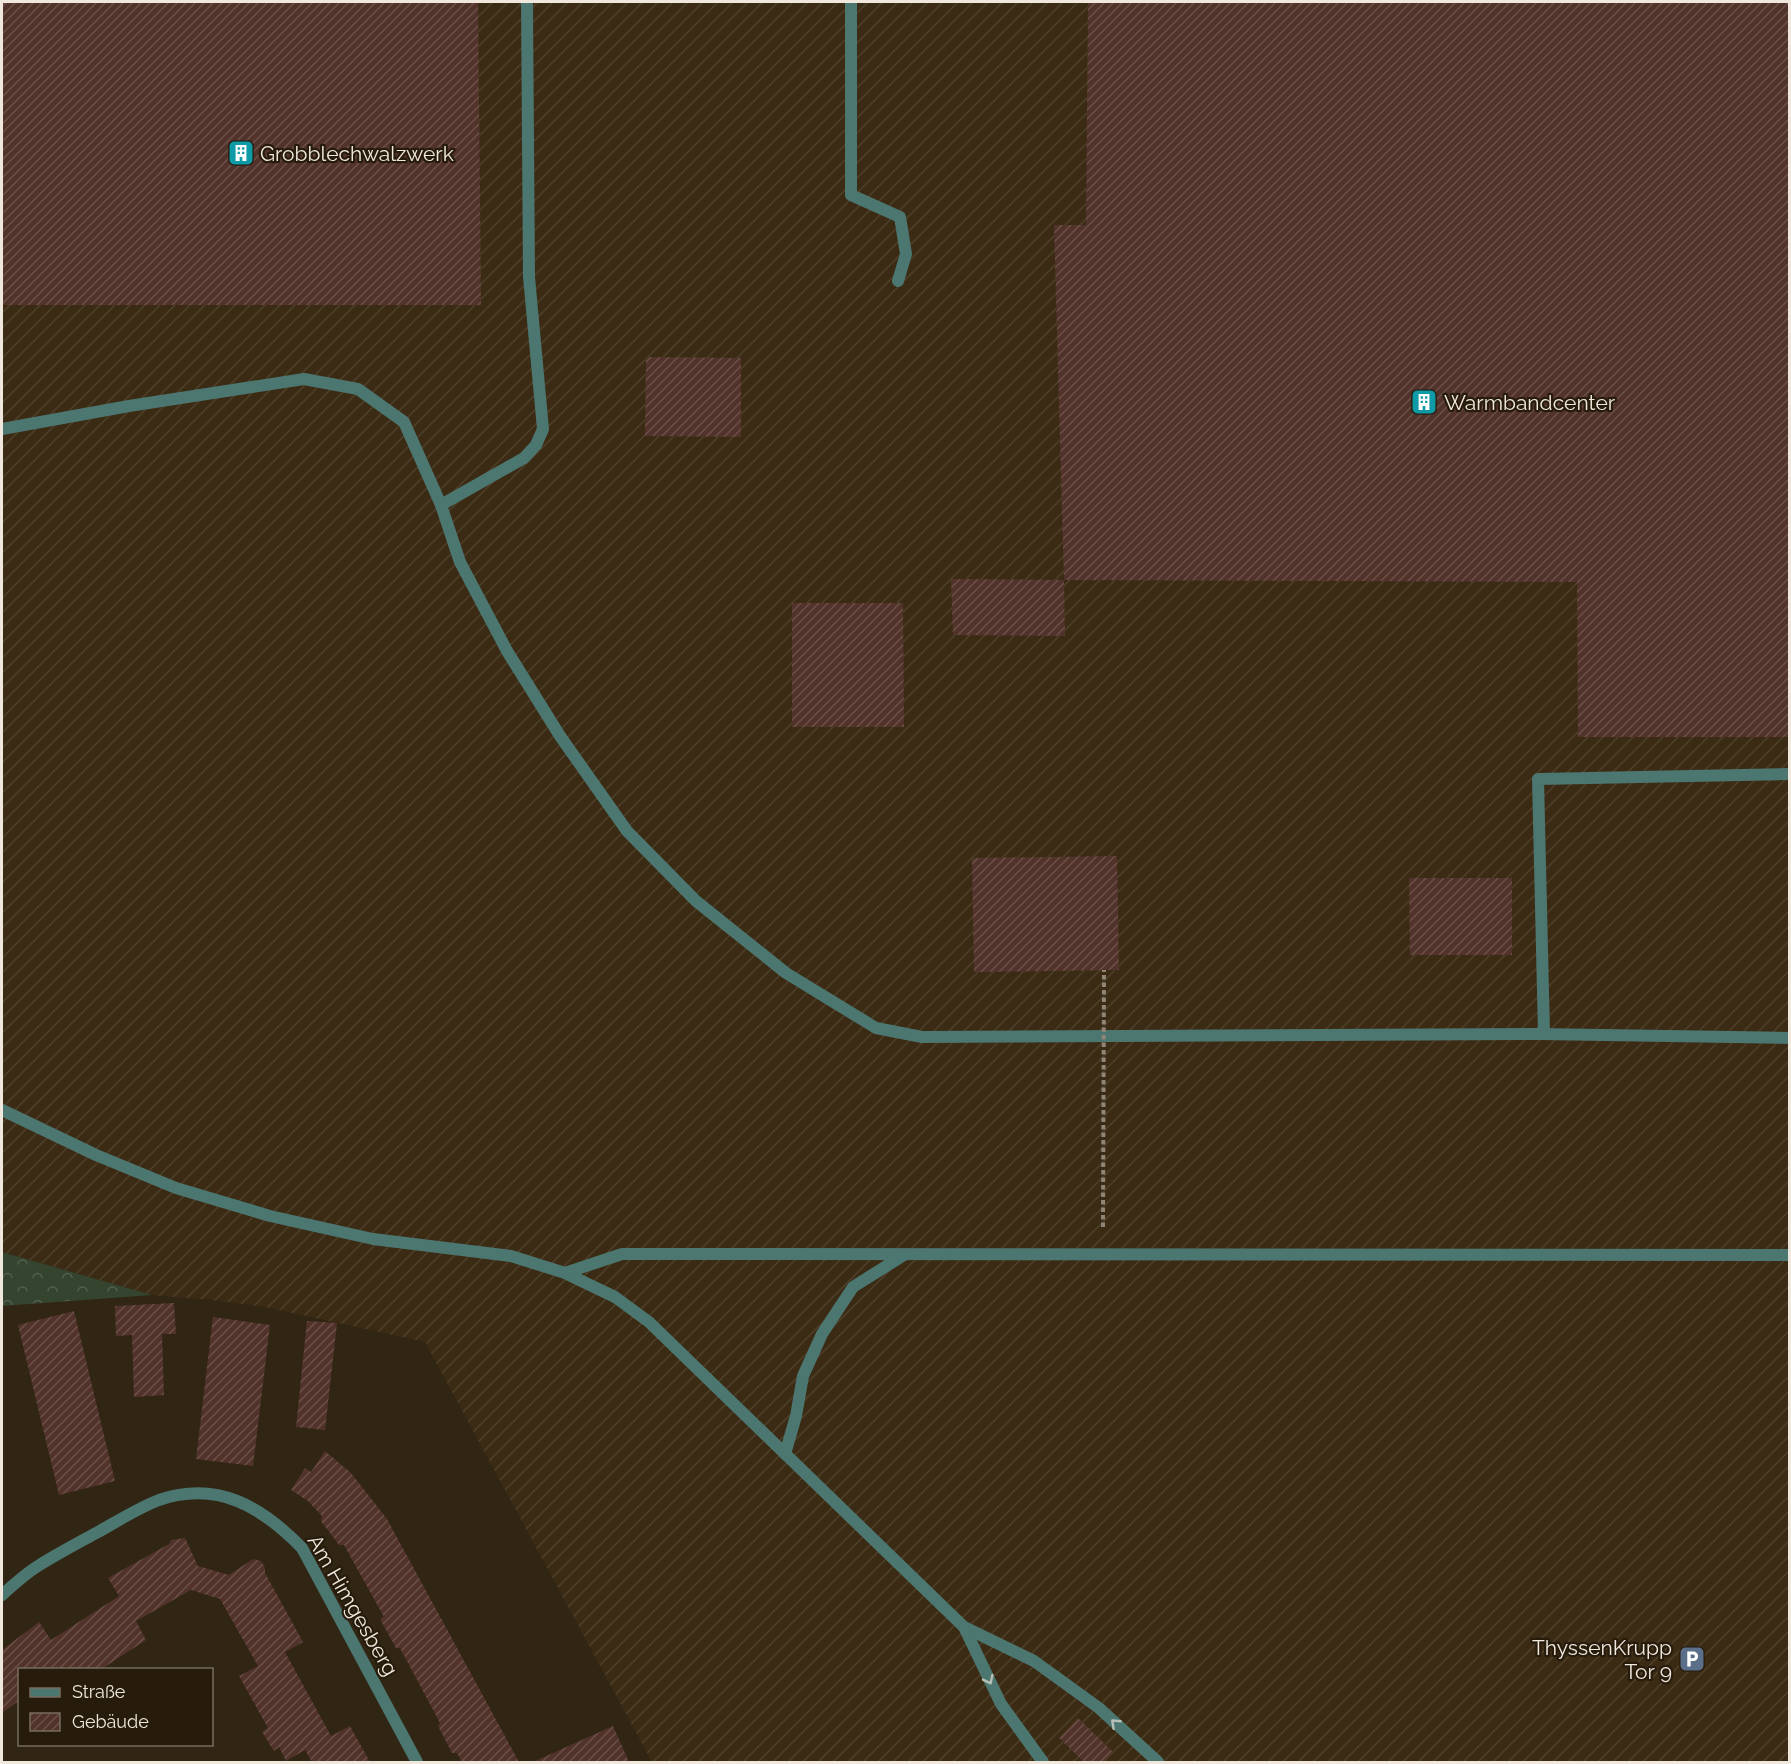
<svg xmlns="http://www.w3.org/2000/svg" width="1791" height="1764" font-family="Raleway,sans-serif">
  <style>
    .industrial { fill: url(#industrial-furrows) }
    .forest { fill: url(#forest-crowns) }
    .building { fill: url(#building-hatch) }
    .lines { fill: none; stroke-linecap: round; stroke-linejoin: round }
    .service { stroke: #4c7670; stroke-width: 12 }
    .minor { stroke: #4c7670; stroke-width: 12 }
    .path-bridge { stroke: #908678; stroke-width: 4; stroke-dasharray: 4.5 3; stroke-linecap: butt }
    .oneway { stroke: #b7bfb7 }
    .labels { text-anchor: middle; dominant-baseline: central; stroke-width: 4.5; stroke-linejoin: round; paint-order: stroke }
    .poi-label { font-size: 21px; fill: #f0e7dd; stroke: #271b0b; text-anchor: start }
    .street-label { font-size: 21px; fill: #f0e7dd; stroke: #271b0b }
  </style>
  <defs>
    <pattern id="industrial-furrows" width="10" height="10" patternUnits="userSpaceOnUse" patternTransform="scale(1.5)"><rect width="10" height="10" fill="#3b2b14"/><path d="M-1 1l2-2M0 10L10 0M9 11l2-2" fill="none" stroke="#4e402a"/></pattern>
    <pattern id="forest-crowns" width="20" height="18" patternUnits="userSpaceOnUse" patternTransform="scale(1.5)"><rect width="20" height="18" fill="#34442e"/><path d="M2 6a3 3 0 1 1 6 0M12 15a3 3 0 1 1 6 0" fill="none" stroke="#525f4c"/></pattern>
    <pattern id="building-hatch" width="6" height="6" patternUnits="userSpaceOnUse" patternTransform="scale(1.5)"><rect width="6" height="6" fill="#52332b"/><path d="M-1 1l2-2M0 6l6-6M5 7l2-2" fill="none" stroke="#6b5149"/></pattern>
  </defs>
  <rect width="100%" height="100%" fill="#312514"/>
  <path class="industrial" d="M2,2H1789V1762H652L425,1342L265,1307L212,1300L152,1295L2,1252Z"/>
  <path class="forest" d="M2,1252L152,1295L2,1306Z"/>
  <g class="building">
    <path d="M2,2H478L481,305H2Z"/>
    <path d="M1088,2H1790V737H1578L1577,582L1064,580L1065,636L953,635L951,579L1064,580L1054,225H1086Z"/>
    <path d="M646,357L741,358V437L645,436Z"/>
    <path d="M792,603H903L904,727H792Z"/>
    <path d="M1117,856L1119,970L974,972L972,858Z"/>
    <path d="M1409,878H1512V955H1410Z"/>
    <path d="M174,1303L176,1334H162L164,1395L134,1397L132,1335L116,1336L115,1306Z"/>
    <path d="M74,1311L115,1481L59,1495L18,1325Z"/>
    <path d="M213,1317L270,1325L253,1466L196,1459Z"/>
    <path d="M307,1321L337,1323L325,1430L296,1427Z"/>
    <path d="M325,1451L351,1473L387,1519L519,1762H462L457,1753H452L438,1726L440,1723L400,1648H396L381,1621V1618L384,1617L344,1545H339L321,1521L322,1516L308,1501L291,1490L305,1468L311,1472Z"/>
    <path d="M185,1538L198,1566L229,1575L253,1559L261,1561L265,1568V1573L303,1642L285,1652L331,1736L350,1726L370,1762H312L305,1750L286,1761L279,1747L274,1751L262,1732L268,1728L239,1676L258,1666L220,1599L191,1590L136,1621L146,1640L100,1670H69L67,1666L61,1670H20V1700L2,1713V1650L39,1622L51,1640L119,1596L108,1578L169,1544L171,1540Z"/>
    <path d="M1078,1718L1113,1752L1103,1762H1084L1059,1738Z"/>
    <path d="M613,1726L629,1762H533Z"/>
  </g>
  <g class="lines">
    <g class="service">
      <path d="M851,2V195L900,217L906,254L898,281"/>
      <path d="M441,505L524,458L536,445L543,429L529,277L527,2"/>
      <path d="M1544,1034L1538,779L1790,774"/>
    </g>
    <g class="minor">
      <path d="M2,429L129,406L304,379L358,389L404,422L441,505L460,562L507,651L560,736L627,831L696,901L786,973L876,1028L922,1037L1539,1034L1790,1038"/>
      <path d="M2,1110L96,1155L176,1188L270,1216L373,1239L511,1256L565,1273L615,1297L649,1322L964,1627L1034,1661L1099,1708L1158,1762"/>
      <path d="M565,1273L622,1254L1790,1255"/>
      <path d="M785,1454L796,1416L803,1376L822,1334L853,1287L904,1255"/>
      <path d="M2,1595C13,1585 25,1574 38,1566C57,1554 78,1543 98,1532C118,1521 138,1508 159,1500C218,1480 262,1507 302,1548L417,1762"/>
      <path d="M964,1627L1001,1704L1043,1762"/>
    </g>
    <path class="path-bridge" d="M1103,1227L1104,970"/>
  </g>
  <defs><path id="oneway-chevron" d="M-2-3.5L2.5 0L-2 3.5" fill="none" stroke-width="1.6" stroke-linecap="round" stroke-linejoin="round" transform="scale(1.5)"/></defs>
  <g class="oneway">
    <use href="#oneway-chevron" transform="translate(989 1680) rotate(64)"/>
    <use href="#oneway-chevron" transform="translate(1115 1723) rotate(-137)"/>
  </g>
  <defs>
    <g id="building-square" transform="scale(1.35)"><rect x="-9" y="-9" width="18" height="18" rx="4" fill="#0f9aa8" stroke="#271b0b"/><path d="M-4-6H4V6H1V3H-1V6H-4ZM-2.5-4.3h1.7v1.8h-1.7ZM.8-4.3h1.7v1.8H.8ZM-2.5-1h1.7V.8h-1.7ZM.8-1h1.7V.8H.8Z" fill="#fff"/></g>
    <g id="parking-square" transform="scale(1.35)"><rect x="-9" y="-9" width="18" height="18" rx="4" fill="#5c6f8a" stroke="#271b0b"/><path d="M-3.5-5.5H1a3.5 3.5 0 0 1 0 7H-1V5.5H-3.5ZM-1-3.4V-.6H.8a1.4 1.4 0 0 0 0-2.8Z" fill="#fff"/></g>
  </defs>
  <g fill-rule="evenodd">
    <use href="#building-square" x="241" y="153"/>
    <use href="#building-square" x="1424" y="402"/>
    <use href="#parking-square" x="1692" y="1659"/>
  </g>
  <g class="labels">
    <g class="poi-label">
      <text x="260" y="153">Grobblechwalzwerk</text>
      <text x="1444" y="402">Warmbandcenter</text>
      <text x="1672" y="1647" text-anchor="end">ThyssenKrupp<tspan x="1672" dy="24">Tor 9</tspan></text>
    </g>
    <g class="street-label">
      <text transform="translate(353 1605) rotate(60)">Am Himgesberg</text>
    </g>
  </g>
  <rect width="1791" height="1764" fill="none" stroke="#f0e7dd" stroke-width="6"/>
  <rect x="18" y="1668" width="195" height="78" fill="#271b0b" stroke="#776d5f" stroke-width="1.5"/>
  <rect x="30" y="1688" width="30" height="9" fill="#4c7670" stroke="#776d5f" stroke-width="1.5"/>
  <text x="72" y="1698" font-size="18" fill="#f0e7dd">Straße</text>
  <rect x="30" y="1713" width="30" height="18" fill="url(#building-hatch)" stroke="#776d5f" stroke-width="1.5"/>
  <text x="72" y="1728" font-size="18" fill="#f0e7dd">Gebäude</text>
</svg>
